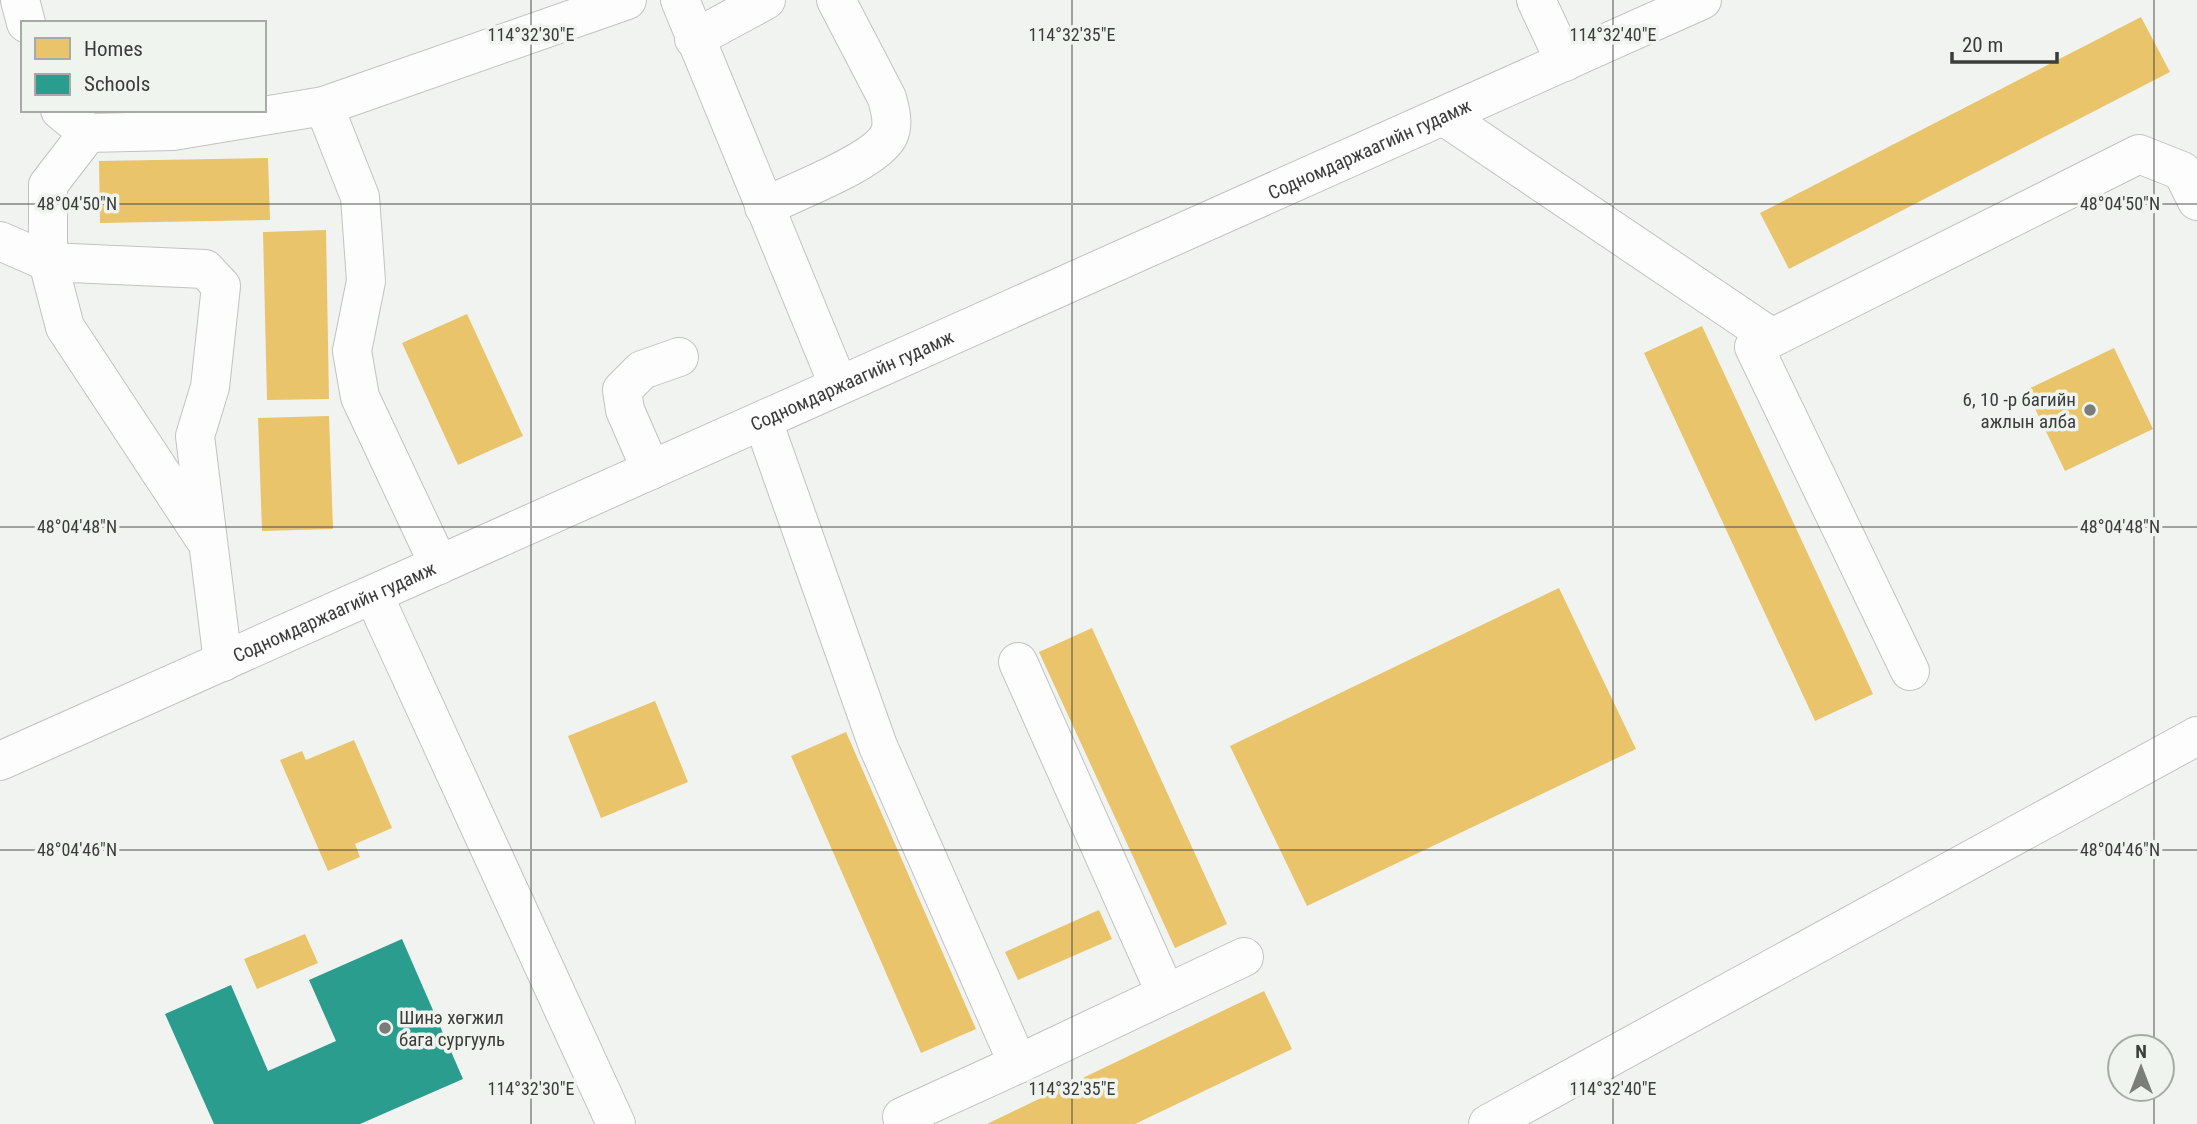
<svg xmlns="http://www.w3.org/2000/svg" width="2197" height="1124" font-family="'Roboto Condensed',sans-serif">
  <style>
    .homes { fill: #e9c46a }
    .schools { fill: #2a9d8f }
    .lines { fill: none; stroke-linecap: round; stroke-linejoin: round }
    .minor-casing { stroke: #c1c3c1; stroke-width: 40 }
    .major-casing { stroke: #c1c3c1; stroke-width: 40 }
    .minor { stroke: #fdfdfd; stroke-width: 38 }
    .major { stroke: #fdfdfd; stroke-width: 38 }
    .ticks { fill: none; stroke: #3b3d3b; stroke-width: 2; stroke-opacity: 0.45 }
    .poi-dot { fill: #7a7d7a; stroke: #eff4ee; stroke-width: 2.5 }
    .labels { text-anchor: middle; dominant-baseline: central; stroke-width: 7; stroke-linejoin: round; paint-order: stroke }
    .street-label { font-size: 19px; fill: #3b3d3b; stroke: #eff4ee }
    .poi-label { font-size: 19px; fill: #3b3d3b; stroke: #eff4ee; text-anchor: end }
    .ticks-label { font-size: 18px; text-anchor: middle; fill: #3b3d3b; stroke: #eff4ee; stroke-width: 7; stroke-linejoin: round; paint-order: stroke }
  </style>
  <rect width="100%" height="100%" fill="#f0f3ef"/>
  <g class="homes">
    <path d="M2141,17L2170,72L1789,269L1760,213Z"/>
    <path d="M268,158L270,220L100,223L99,161Z"/>
    <path d="M326,230L329,399L267,400L263,232Z"/>
    <path d="M467,314L523,436L458,465L402,343Z"/>
    <path d="M1702,326L1873,694L1815,721L1644,353Z"/>
    <path d="M2114,348L2153,429L2065,471L2026,390Z"/>
    <path d="M329,416L333,529L262,531L258,418Z"/>
    <path d="M1559,588L1636,749L1307,906L1230,746Z"/>
    <path d="M1092,628L1227,924L1175,948L1039,652Z"/>
    <path d="M655,701L688,782L601,818L568,736Z"/>
    <path d="M846,732L976,1029L921,1053L791,756Z"/>
    <path d="M354,740L392,828L355,844L360,857L328,871L280,760L302,751L306,760Z"/>
    <path d="M1099,910L1112,939L1018,980L1005,952Z"/>
    <path d="M305,934L318,963L257,989L244,959Z"/>
    <path d="M1264,991L1292,1049L1135,1124H987Z"/>
  </g>
  <path class="schools" d="M402,939L463,1079L360,1124H214L165,1014L231,985L268,1071L336,1041L309,980Z"/>
  <g class="lines">
    <g class="minor-casing">
      <g id="minor">
        <path d="M20,0L26,23"/>
        <path d="M680,0L838,384"/>
        <path d="M1536,0L1565,62"/>
        <path d="M694,39L766,0"/>
        <path d="M324,106L360,197L366,281L352,351L360,397L439,565"/>
        <path d="M60,110L88,133L173,131L324,106L627,0"/>
        <path d="M1445,117L1771,337"/>
        <path d="M88,133L48,185V262L65,327L204,538"/>
        <path d="M764,207C794,192 876,162 889,135C894,124 890,109 887,98L836,0"/>
        <path d="M0,241L48,262L205,269L221,286L210,387L195,436L223,662"/>
        <path d="M763,421L878,746L1018,1064L1244,957"/>
        <path d="M651,470L625,410L622,390L642,370L679,357"/>
        <path d="M374,596L616,1124"/>
        <path d="M1018,662L1166,994"/>
        <path d="M1910,671L1754,347L2139,154L2182,171L2197,201"/>
        <path d="M902,1117L1018,1064"/>
        <path d="M1488,1124L2197,736"/>
      </g>
    </g>
    <g class="major-casing">
      <g id="major">
        <path id="s1" d="M0,761L1702,0"/>
      </g>
    </g>
    <use href="#minor" class="minor"/>
    <use href="#major" class="major"/>
  </g>
  <path class="ticks" d="M531,0V1124M1072,0V1124M1613,0V1124M2154,0V1047M0,204H2197M0,527H2197M0,850H2197M2154,1089V1124"/>
  <g class="poi-dot">
    <circle cx="2090" cy="410" r="7"/>
    <circle cx="385" cy="1028" r="7"/>
  </g>
  <g class="labels">
    <g class="street-label">
      <text stroke="none"><textPath href="#s1" startOffset="1500">Содномдаржаагийн гудамж</textPath></text>
      <text stroke="none"><textPath href="#s1" startOffset="933">Содномдаржаагийн гудамж</textPath></text>
      <text stroke="none"><textPath href="#s1" startOffset="366">Содномдаржаагийн гудамж</textPath></text>
    </g>
    <g class="poi-label">
      <text x="2076" y="399">6, 10 -р багийн<tspan x="2076" dy="22">ажлын алба</tspan></text>
      <text x="399" y="1017" text-anchor="start">Шинэ хөгжил<tspan x="399" dy="22">бага сургууль</tspan></text>
    </g>
  </g>
  <g class="ticks-label">
    <text x="531" y="41">114°32'30"E</text>
    <text x="1072" y="41">114°32'35"E</text>
    <text x="1613" y="41">114°32'40"E</text>
    <text x="77" y="210">48°04'50"N</text>
    <text x="2120" y="210">48°04'50"N</text>
    <text x="77" y="533">48°04'48"N</text>
    <text x="2120" y="533">48°04'48"N</text>
    <text x="77" y="856">48°04'46"N</text>
    <text x="2120" y="856">48°04'46"N</text>
    <text x="531" y="1095">114°32'30"E</text>
    <text x="1072" y="1095">114°32'35"E</text>
    <text x="1613" y="1095">114°32'40"E</text>
  </g>
  <rect x="21" y="21" width="245" height="91" fill="#eff4ee" stroke="#a7aba6" stroke-width="2"/>
  <rect x="35" y="38" width="35" height="21" fill="#e9c46a" stroke="#a7aba6" stroke-width="2"/>
  <text x="84" y="56" font-size="21" fill="#3b3d3b">Homes</text>
  <rect x="35" y="74" width="35" height="21" fill="#2a9d8f" stroke="#a7aba6" stroke-width="2"/>
  <text x="84" y="91" font-size="21" fill="#3b3d3b">Schools</text>
  <g transform="translate(2141 1068)"><circle r="33" fill="#eff4ee" stroke="#a7aba6" stroke-width="2"/>
  <path d="M0-5L12 26L0 18L-12 26Z" fill="#7a7d7a"/>
  <text y="-10" font-size="19" font-weight="bold" text-anchor="middle" fill="#3b3d3b">N</text>
  </g>
  <path d="M1952 52v10h105v-10" fill="none" stroke="#3b3d3b" stroke-width="3.5"/>
  <text x="1962" y="52" font-size="21" fill="#3b3d3b" stroke="#eff4ee" stroke-width="5" paint-order="stroke">20 m</text>
</svg>
